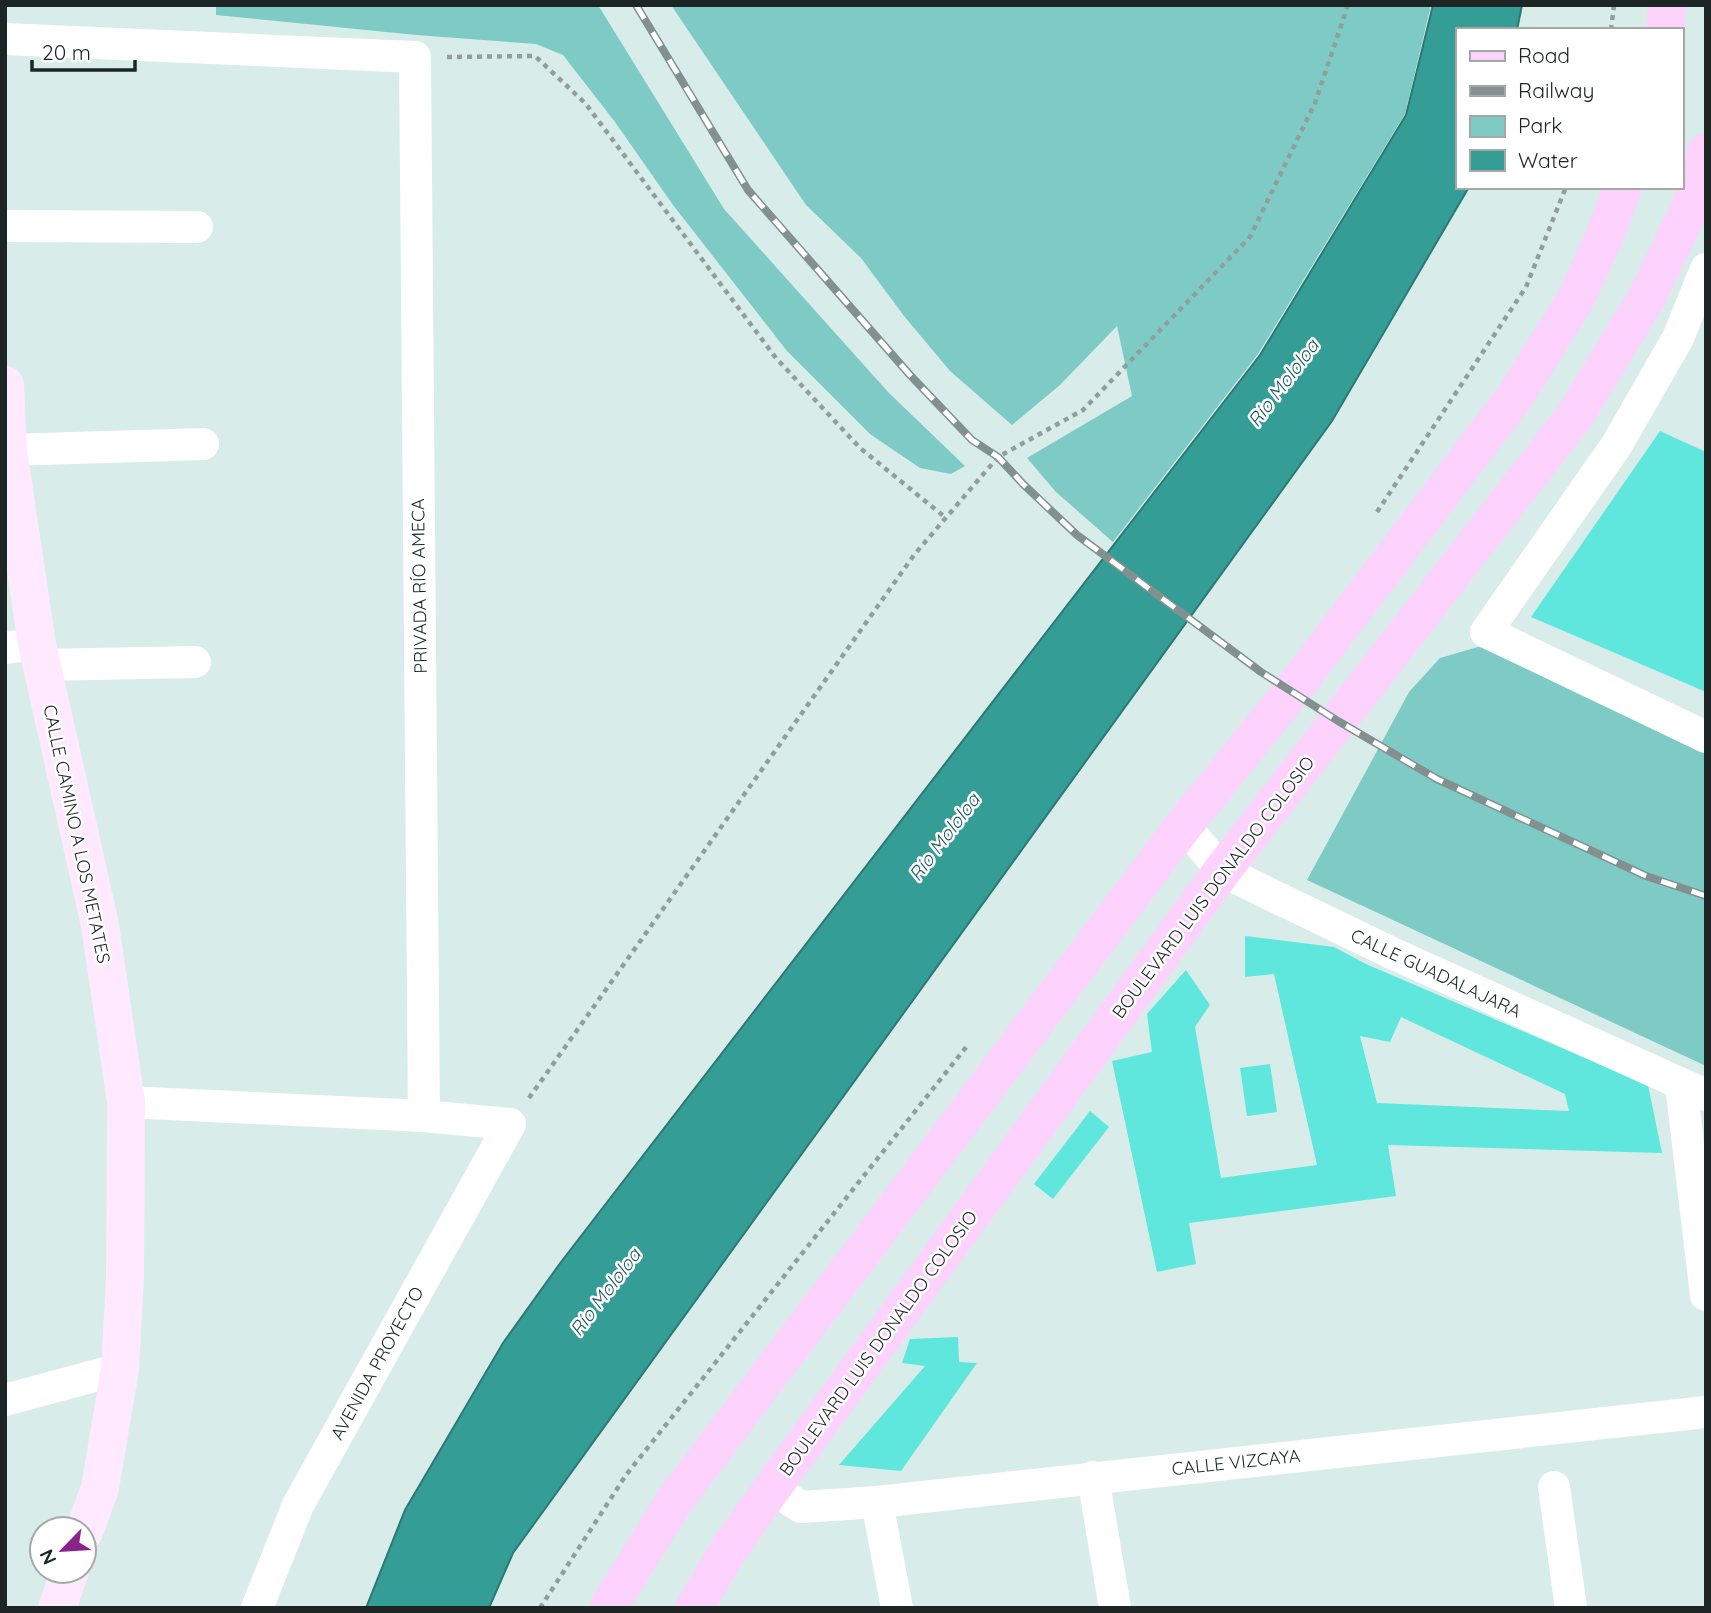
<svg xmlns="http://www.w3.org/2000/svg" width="1711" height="1613" font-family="Quicksand,sans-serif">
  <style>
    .green { fill: #7ecbc5 }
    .water { fill: #339d96; stroke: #2c7974; stroke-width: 2 }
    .building { fill: #5fe7de; fill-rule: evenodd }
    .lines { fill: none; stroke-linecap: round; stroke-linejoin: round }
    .path { stroke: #909f9e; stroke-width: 4.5; stroke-dasharray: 5 5; stroke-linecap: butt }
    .street { stroke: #fff; stroke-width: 32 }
    .secondary { stroke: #fee9fe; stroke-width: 38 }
    .primary { stroke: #fdd3fd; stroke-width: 38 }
    .rail-casing { stroke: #82918f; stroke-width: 8 }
    .rail { stroke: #fff; stroke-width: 5; stroke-dasharray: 16; stroke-linecap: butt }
    .labels { text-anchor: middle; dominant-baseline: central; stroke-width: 5; stroke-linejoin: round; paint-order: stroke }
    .street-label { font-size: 18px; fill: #1d2524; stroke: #fff }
    .water-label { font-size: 19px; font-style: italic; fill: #1f5955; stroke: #fff }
  </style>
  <rect width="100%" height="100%" fill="#d8ecea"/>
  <g class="green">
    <path d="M216,5H598L724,209L889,393L965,466L951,474L920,468L870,434L787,351L673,205L615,122L563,55L536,44L416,35L216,15Z"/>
    <path d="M671,5H1431L1405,114L1258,354L1113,542L1056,492L1027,458L1132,396L1117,326L1060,385L1012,425L950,371L904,316L861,258L806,205Z"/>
    <path d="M1495,642L1706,749V1066L1307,880L1409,692L1440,658Z"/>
  </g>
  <path class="water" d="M1433,5H1522L1517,30H1457V187H1469L1332,421L513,1553L489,1608H366L405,1510L503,1343L561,1262L1260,355L1406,115Z"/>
  <g class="building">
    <path d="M1660,431L1706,452V692L1531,617Z"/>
    <path d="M1245,936L1334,947L1366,964L1648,1085L1662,1153L1388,1145L1396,1196L1189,1223L1196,1264L1157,1272L1112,1061L1152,1052L1147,1014L1186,970L1210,1005L1195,1027L1221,1178L1317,1165L1274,974L1245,977ZM1401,1017L1565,1094L1569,1111L1377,1103L1360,1036L1390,1042Z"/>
    <path d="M1270,1064L1277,1112L1247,1116L1240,1068Z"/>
    <path d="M1090,1111L1109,1127L1053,1199L1034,1184Z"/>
    <path d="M958,1337L959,1362L977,1363L901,1471L839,1465L925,1366L902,1363L910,1339Z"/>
  </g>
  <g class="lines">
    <g class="path">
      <path d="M1611,30L1614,5"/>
      <path d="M447,57L535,56L585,103L776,358L860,448L946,518"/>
      <path d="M1377,512L1526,287L1566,187"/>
      <path d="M529,1098L914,555L998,457L1083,410L1250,237L1315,103L1348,5"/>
      <path d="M540,1608L626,1475L967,1046"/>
    </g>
    <g class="street">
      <path d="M5,39L415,57L424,1116"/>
      <path d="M5,226L197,227"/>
      <path d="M1706,269L1678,338L1616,446L1486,632L1706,737"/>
      <path d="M8,450L203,444"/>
      <path d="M5,648L37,644"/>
      <path d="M41,665L195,662"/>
      <path d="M1184,825L1222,871L1394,954L1706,1095"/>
      <path d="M1681,1085L1706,1295"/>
      <path d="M126,1102L424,1116L510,1124L298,1505L257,1608"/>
      <path d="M5,1400L120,1369"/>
      <path d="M1093,1477L1115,1608"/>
      <path d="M1554,1487L1571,1608"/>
      <path d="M772,1488L801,1507L877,1502L1706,1412"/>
      <path d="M877,1502L897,1608"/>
    </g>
    <g class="secondary">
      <path d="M5,385L8,450L37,644L100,925L126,1102L125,1278L120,1369L100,1488L84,1532"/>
      <path d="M57,1608L70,1571"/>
    </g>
    <g class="primary">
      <path d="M1665,30L1667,5"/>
      <path d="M608,1608L675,1500L1184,825L1292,691L1516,395L1574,302L1603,240L1623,187"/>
      <path d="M694,1608L731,1546L772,1488L1222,871L1576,414L1646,299L1689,210L1706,152"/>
    </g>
    <g class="rail-casing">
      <path id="rail" d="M636,5L748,190L910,375L972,440L998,457L1023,484L1077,535L1261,672L1338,721L1437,779L1646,876L1706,896"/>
    </g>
    <use href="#rail" class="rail"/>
  </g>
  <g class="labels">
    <g class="street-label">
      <text transform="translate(419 586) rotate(-91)">PRIVADA RÍO AMECA</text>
      <text transform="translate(77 834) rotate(78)">CALLE CAMINO A LOS METATES</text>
      <text transform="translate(1213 887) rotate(-53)">BOULEVARD LUIS DONALDO COLOSIO</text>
      <text transform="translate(1436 973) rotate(25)">CALLE GUADALAJARA</text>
      <text transform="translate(878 1343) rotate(-54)">BOULEVARD LUIS DONALDO COLOSIO</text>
      <text transform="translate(377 1363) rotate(-61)">AVENIDA PROYECTO</text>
      <text transform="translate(1236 1462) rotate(-6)">CALLE VIZCAYA</text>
    </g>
    <g class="water-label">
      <text transform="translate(1283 383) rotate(-53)">Río Mololoa</text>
      <text transform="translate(944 837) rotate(-53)">Río Mololoa</text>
      <text transform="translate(605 1292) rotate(-53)">Río Mololoa</text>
    </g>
  </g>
  <rect width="1711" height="1613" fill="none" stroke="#1d2524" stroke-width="14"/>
  <rect x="1456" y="28" width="228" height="161" fill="#ffffff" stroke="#a5a8a7" stroke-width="2"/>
  <rect x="1470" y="51" width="35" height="10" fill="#fdd3fd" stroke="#a5a8a7" stroke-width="2"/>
  <text x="1518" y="63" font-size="21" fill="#1d2524">Road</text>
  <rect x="1470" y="86" width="35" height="10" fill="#82918f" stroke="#a5a8a7" stroke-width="2"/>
  <text x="1518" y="98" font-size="21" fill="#1d2524">Railway</text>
  <rect x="1470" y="116" width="35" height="21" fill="#7ecbc5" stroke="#a5a8a7" stroke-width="2"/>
  <text x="1518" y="133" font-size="21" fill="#1d2524">Park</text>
  <rect x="1470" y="150" width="35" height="21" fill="#339d96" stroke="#a5a8a7" stroke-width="2"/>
  <text x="1518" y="168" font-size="21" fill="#1d2524">Water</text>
  <g transform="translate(63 1550) rotate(245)"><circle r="33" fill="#ffffff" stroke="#a5a8a7" stroke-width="2"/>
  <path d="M0-5L12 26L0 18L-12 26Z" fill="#88248c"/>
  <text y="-10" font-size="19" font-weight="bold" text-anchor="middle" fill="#1d2524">N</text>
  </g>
  <path d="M32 60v10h103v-10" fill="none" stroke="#1d2524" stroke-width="3.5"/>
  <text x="42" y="60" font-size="21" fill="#1d2524" stroke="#ffffff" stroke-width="5" paint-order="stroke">20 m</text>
</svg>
